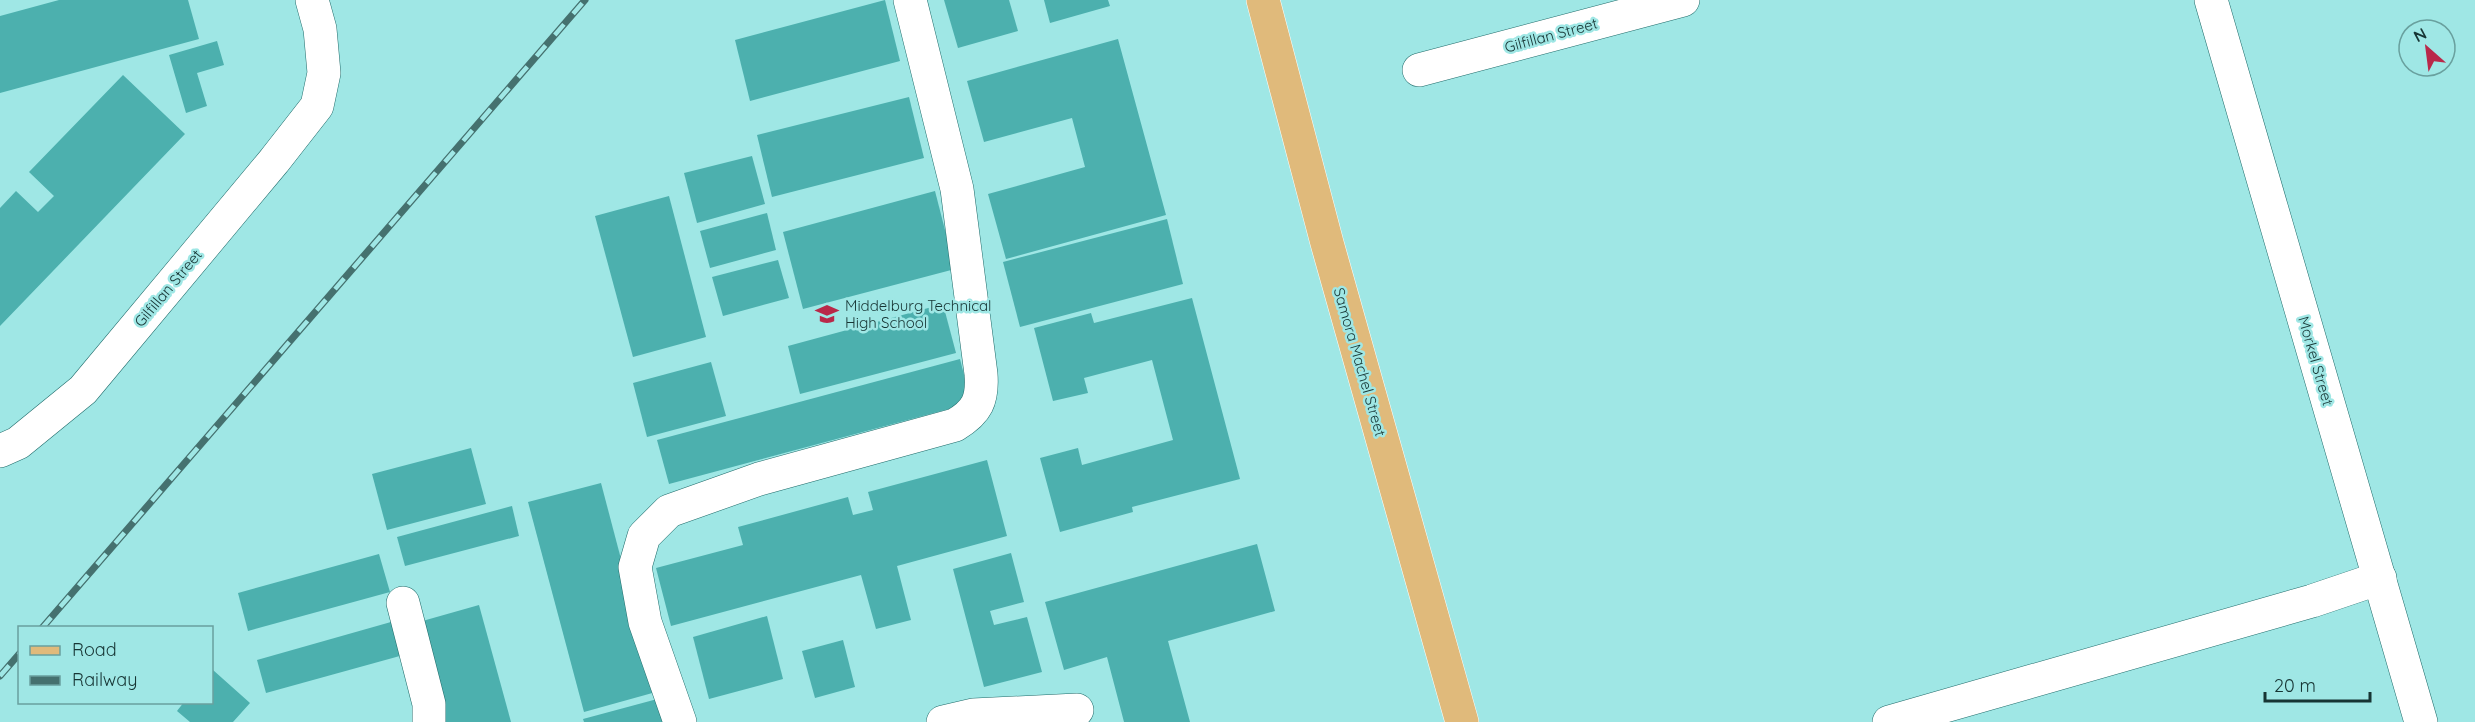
<svg xmlns="http://www.w3.org/2000/svg" width="2475" height="722" font-family="Quicksand,sans-serif">
  <style>
    .building { fill: #4cb0ae }
    .lines { fill: none; stroke-linecap: round; stroke-linejoin: round }
    .minor-casing { stroke: #1f6b6a; stroke-width: 34 }
    .major-casing { stroke: #fff; stroke-width: 34 }
    .minor { stroke: #fff; stroke-width: 33 }
    .major { stroke: #e0ba7b; stroke-width: 33 }
    .rail-casing { stroke: #45716f; stroke-width: 7 }
    .rail { stroke: #9fe7e5; stroke-width: 4.5; stroke-dasharray: 14; stroke-linecap: butt }
    .labels { text-anchor: middle; dominant-baseline: central; stroke-width: 5; stroke-linejoin: round; paint-order: stroke }
    .street-label { font-size: 15px; fill: #173534; stroke: #9fe7e5 }
    .poi-label { font-size: 15px; fill: #173534; stroke: #9fe7e5; text-anchor: start }
  </style>
  <rect width="100%" height="100%" fill="#9fe7e5"/>
  <g class="building">
    <path d="M59,0H188L199,39L0,93V16Z"/>
    <path d="M885,0L900,61L750,101L735,40Z"/>
    <path d="M944,0H1009L1018,31L958,48Z"/>
    <path d="M1044,0H1108L1110,6L1050,23Z"/>
    <path d="M1118,39L1166,215L1006,259L988,194L1085,167L1072,118L984,142L967,81Z"/>
    <path d="M217,41L224,65L197,73L207,106L186,113L169,55Z"/>
    <path d="M123,75L185,134L0,326V208L16,191L38,212L54,196L29,172Z"/>
    <path d="M909,97L924,158L772,197L757,135Z"/>
    <path d="M752,156L765,204L697,223L684,173Z"/>
    <path d="M935,191L955,269L803,309L783,232Z"/>
    <path d="M669,196L706,337L633,357L595,216Z"/>
    <path d="M767,213L776,250L710,268L700,231Z"/>
    <path d="M1167,219L1183,284L1020,327L1003,262Z"/>
    <path d="M778,260L789,298L723,316L712,277Z"/>
    <path d="M1192,298L1240,479L1132,507L1133,512L1060,532L1040,458L1078,448L1082,465L1173,440L1152,360L1084,378L1088,393L1053,401L1034,328L1091,313L1094,323Z"/>
    <path d="M943,304L956,353L800,394L788,346Z"/>
    <path d="M960,359L971,403L669,484L657,440Z"/>
    <path d="M711,362L726,416L647,437L633,383Z"/>
    <path d="M471,448L486,504L387,530L372,474Z"/>
    <path d="M987,460L1007,536L897,566L911,620L876,629L861,575L671,626L656,568L743,545L738,527L848,497L853,515L873,510L868,492Z"/>
    <path d="M601,483L656,692L584,712L528,502Z"/>
    <path d="M512,506L519,536L405,566L397,537Z"/>
    <path d="M1257,544L1275,611L1168,641L1190,722H1124L1107,657L1064,670L1045,602Z"/>
    <path d="M1011,553L1024,602L990,611L994,625L1027,617L1042,672L984,687L953,569Z"/>
    <path d="M379,554L390,592L248,631L238,593Z"/>
    <path d="M479,605L511,722H446L419,622Z"/>
    <path d="M767,616L783,679L709,699L693,637Z"/>
    <path d="M398,620L407,654L266,693L257,660Z"/>
    <path d="M843,640L855,687L815,698L802,651Z"/>
    <path d="M213,670L250,703L233,722H190L177,711L184,702H212Z"/>
    <path d="M661,698L667,722H584L583,719Z"/>
  </g>
  <g class="lines">
    <g class="minor-casing">
      <g id="minor">
        <path d="M2211,0L2421,722"/>
        <path d="M1419,70L1683,0"/>
        <path d="M0,451L18,443L83,390L274,161L317,106L324,73L320,29L312,0"/>
        <path d="M403,603L429,704V722"/>
        <path d="M680,722L645,622L635,567L644,536L669,511L759,479L955,425C977,412 983,400 981,374L957,189L910,0"/>
        <path d="M943,722L973,715L1077,710"/>
        <path d="M1889,722L2312,601L2380,578"/>
      </g>
    </g>
    <g class="major-casing">
      <path id="major" d="M1263,0L1327,243L1462,722"/>
    </g>
    <use href="#minor" class="minor"/>
    <use href="#major" class="major"/>
    <g class="rail-casing">
      <g id="rail">
        <path d="M42,628L585,0"/>
        <path d="M0,676L20,653"/>
      </g>
    </g>
    <use href="#rail" class="rail"/>
  </g>
  <defs>
    <g id="school-bare" transform="scale(1.8)"><path d="M0-5L7-2L0 1L-7-2ZM-4 1L0 2.5L4 1V4Q0 6-4 4Z" fill="#b92849" stroke="#9fe7e5" stroke-width="2.5" paint-order="stroke"/></g>
  </defs>
  <g fill-rule="evenodd">
    <use href="#school-bare" x="827" y="314"/>
  </g>
  <g class="labels">
    <g class="street-label">
      <text transform="translate(1551 35) rotate(-15)">Gilfillan Street</text>
      <text transform="translate(168 288) rotate(-50)">Gilfillan Street</text>
      <text transform="translate(2316 361) rotate(74)">Morkel Street</text>
      <text transform="translate(1360 362) rotate(74)">Samora Machel Street</text>
    </g>
    <g class="poi-label">
      <text x="845" y="305">Middelburg Technical<tspan x="845" dy="17">High School</tspan></text>
    </g>
  </g>
  <rect x="18" y="626" width="195" height="78" fill="#9fe7e5" stroke="#69a09e" stroke-width="1.5"/>
  <rect x="30" y="646" width="30" height="9" fill="#e0ba7b" stroke="#69a09e" stroke-width="1.5"/>
  <text x="72" y="656" font-size="18" fill="#173534">Road</text>
  <rect x="30" y="676" width="30" height="9" fill="#45716f" stroke="#69a09e" stroke-width="1.5"/>
  <text x="72" y="686" font-size="18" fill="#173534">Railway</text>
  <g transform="translate(2427 48) rotate(332)"><circle r="28" fill="#9fe7e5" stroke="#69a09e" stroke-width="1.5"/>
  <path d="M0-4.5L10 22L0 15L-10 22Z" fill="#b92849"/>
  <text y="-9" font-size="16" font-weight="bold" text-anchor="middle" fill="#173534">N</text>
  </g>
  <path d="M2265 692v9h105v-9" fill="none" stroke="#173534" stroke-width="3"/>
  <text x="2274" y="692" font-size="18" fill="#173534" stroke="#9fe7e5" stroke-width="4.5" paint-order="stroke">20 m</text>
</svg>
